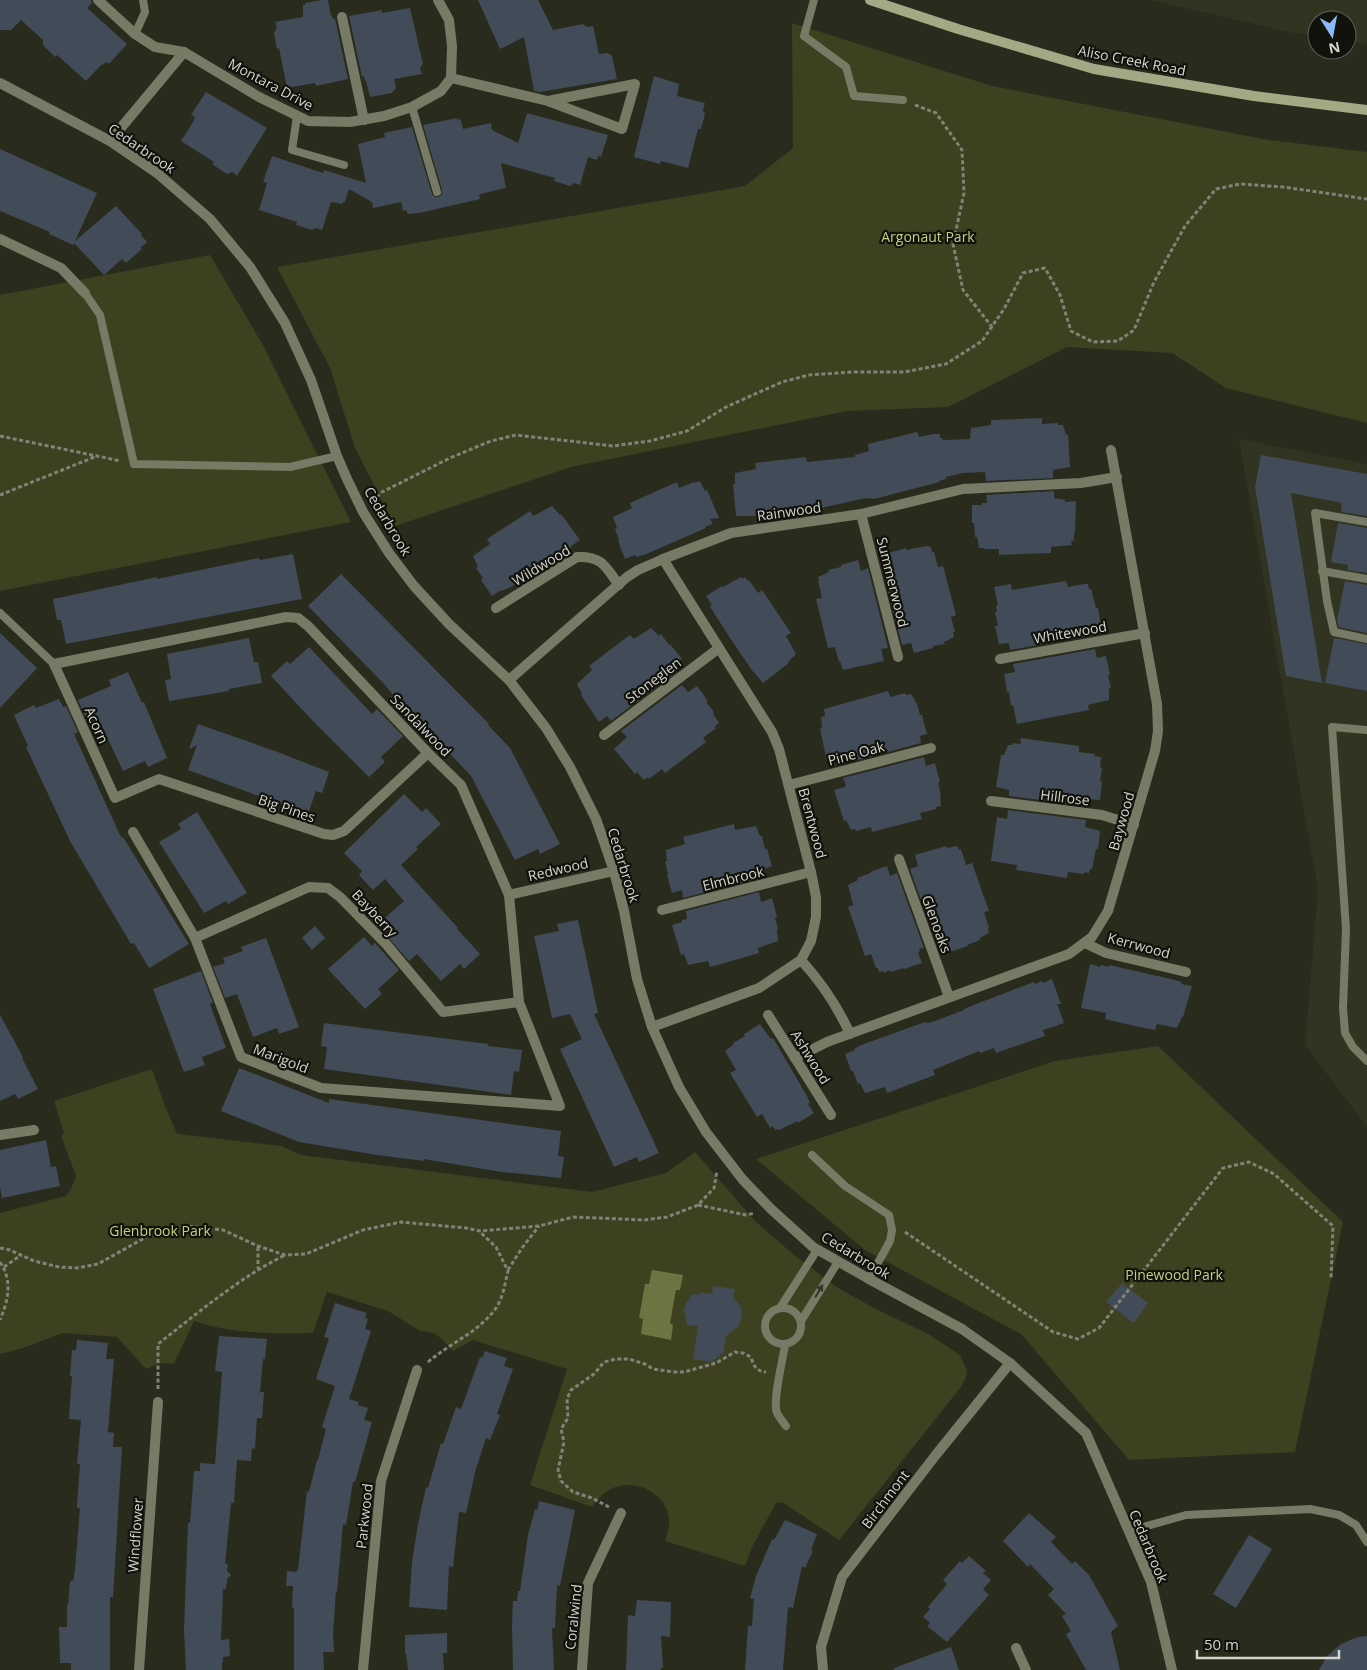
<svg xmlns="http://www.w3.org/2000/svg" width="1367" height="1670" font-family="'Open Sans',sans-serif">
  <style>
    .built { fill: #313421 }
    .green { fill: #3d411f }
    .water { fill: #6d7441 }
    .building { fill: #424b58 }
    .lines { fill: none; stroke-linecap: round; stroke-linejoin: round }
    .path { stroke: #828378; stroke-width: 3; stroke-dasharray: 4 2.5; stroke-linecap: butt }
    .service { stroke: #777a64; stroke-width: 8 }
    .minor { stroke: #777a64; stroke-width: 10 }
    .tertiary { stroke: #777a64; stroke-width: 10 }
    .secondary { stroke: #a3a885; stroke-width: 10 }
    .oneway { fill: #35362b }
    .labels { text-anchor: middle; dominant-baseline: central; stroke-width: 4.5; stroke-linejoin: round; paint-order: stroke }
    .street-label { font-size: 14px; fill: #d4d5cd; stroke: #11120c }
    .park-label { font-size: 14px; fill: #c6d081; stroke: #11120c }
  </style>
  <rect width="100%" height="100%" fill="#292b1d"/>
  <g class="built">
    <path d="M1151,0H1367V44L1347,41V20H1317V36L1293,33Z"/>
    <path d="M1239,439L1367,464V1127L1305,1045L1318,890Z"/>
  </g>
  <g class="green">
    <path d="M792,23L992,86L1263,139L1367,152V423L1226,388L1172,353L1067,347L948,407L847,411L571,467L395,526L355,448L330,368L277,267L745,186L793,148Z"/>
    <path d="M210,255L264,347L351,522L0,591V295Z"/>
    <path d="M1158,1046L1343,1222L1295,1452L1129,1460L1021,1334L865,1250L756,1159L1055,1061Z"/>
    <path d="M152,1069L165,1106L177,1134L281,1146L301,1155L592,1192L666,1173L695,1152L755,1221L794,1255L838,1288L874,1308L930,1335L960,1355L967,1370L966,1377L961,1387L839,1540L782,1502L776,1503L753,1545L745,1566L665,1541C667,1534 670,1526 669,1518C665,1491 632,1477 609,1490C602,1494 597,1501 592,1507L530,1485L567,1369L473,1340L453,1351L441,1338L433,1333L420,1331L388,1311L327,1292L313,1333C273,1334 232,1334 194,1321L174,1364L161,1363L146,1369L117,1337L63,1333L23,1348L0,1354V1213L66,1196L71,1189L76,1176L61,1136L64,1133L54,1101Z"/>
  </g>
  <path class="water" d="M652,1270L683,1275L680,1290H676L670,1323L673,1325L671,1340L641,1334L643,1319L639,1318L645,1284H649Z"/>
  <g class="building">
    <path d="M0,0H91L92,3L87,8L127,44L109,64L106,62L103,65L102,64L86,81L57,55L55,57L43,45V40L21,20L11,30H0Z"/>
    <path d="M322,0H328L331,16L332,15L333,19H335L348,79L316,86L315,83L287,88L279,48L277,49L274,33L277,28L275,22L303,17V5H305V3Z"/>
    <path d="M478,0H538L553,30L583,24L587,27L593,26L599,54L608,53L612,56L617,79L540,92L534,91L524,37L500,49Z"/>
    <path d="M410,8L423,64L420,68L422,74L394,79L396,88L392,93L370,97L366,81H365L364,76L362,77L349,16L382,10V13Z"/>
    <path d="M654,76L679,84L677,96L705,103L703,110L705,114L701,129H698L688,168L661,161L660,164L634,157Z"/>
    <path d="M206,92L267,128L237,176L232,172L227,174L212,164L214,162L181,141L193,122L195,117L191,115Z"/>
    <path d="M527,113L608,135L601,157L598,156L597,160L588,157L580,185L574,183L570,186L554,181L555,178L501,163L506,188L484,193L479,195L480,199L419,213L408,214L406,210L403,211L401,202L373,208L372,202L349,189L345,202H343L342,204L331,202L322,230L316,228L312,230L296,225L297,222L259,210L267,183L263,182L272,156L323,173L324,170L366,183L358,144L385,137L384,133L412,127L432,194L435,197H439L442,194V190L423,125L457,118V120L460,119L461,121L463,129L491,123L492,130L518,143Z"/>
    <path d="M0,149L97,193L75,241L116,206L142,234L141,235L147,242L140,248L142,249L126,263L122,259L104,275L74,243L73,245L49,234L50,232L0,211Z"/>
    <path d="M1042,418V424L1058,423V425H1063L1066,435L1068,434L1070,467L1053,470V478L986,481L985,472L962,473L946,477V479L939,481L940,482L874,499L866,498L821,508V509L754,516H736L733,484H735V473L756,469L755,463L806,457L807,462L855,457V455L869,451L868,444L917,432L919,437L934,434H940V438H942L943,440L970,439L971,428L991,425V420Z"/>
    <path d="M1261,455L1367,474V516L1341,512L1342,503L1291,493L1322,683L1286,676L1255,487Z"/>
    <path d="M700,481L705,491L707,490L719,518L710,519L713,524L705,527L706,528L644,555L636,557L635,555L625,559L618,541L619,540L615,529L617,528L613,517L632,508L630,503L659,490L677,482L679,488L694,482V483Z"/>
    <path d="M1054,491V498L1065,500V502L1076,501L1075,533H1074V541L1071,540L1072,545L1051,547V553L999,555V549H984V548H979L977,537H975L974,523H972V505H982V503H987L986,495Z"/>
    <path d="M552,506L560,515L561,514L580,540L571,546L572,547L565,551L566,552L509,588L501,591V590L492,596L481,580L483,578L476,568L478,567L473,556L490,544L487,539L530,511L533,516Z"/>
    <path d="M1338,523L1367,528V573L1347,570L1348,565L1331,562Z"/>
    <path d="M927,546L931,547L932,552H934L938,567L943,566L956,615L951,617L955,632H953L954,637L944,642L945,644L933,646V648L914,653L911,643L902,645L881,565L890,563L888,553L906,548V550Z"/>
    <path d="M293,554L302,599L66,644L61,620H57L53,599L157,577V579L259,558L260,560Z"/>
    <path d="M858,560L861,571L868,568L888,648L881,649L884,661L843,670L840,661L839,662L835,647L828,648L816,599L822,598L818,581H819L818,577L829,572L828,570L841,567V565Z"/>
    <path d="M341,574L489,724L488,725L510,748L560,844L540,854L538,849L515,860L471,776L419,721L413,727L387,700L393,695L385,685L308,606Z"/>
    <path d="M741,577L742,579L745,577L748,581L749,580L758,593L762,590L791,633L786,636L796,654L788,662L789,663L763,683L751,669L730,638L714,613L710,606L712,605L706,596L722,586L723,587Z"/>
    <path d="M1066,581L1068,587L1084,584H1088L1089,589H1091L1096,608H1098L1101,626L1091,628L1092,635L1010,650L1009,643L999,644L995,626H998L995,612H997L996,605H998L994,587L1011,584L1012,590Z"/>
    <path d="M1345,581L1367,585V633L1339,627L1337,620Z"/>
    <path d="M651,628L659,636L661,634L669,645L670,644L682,659L673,665L675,667L671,670L674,674L611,721L607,716L599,722L581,695L582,694L577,684L592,670L589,666L615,646L630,635L634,639Z"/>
    <path d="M0,633L37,668L0,708Z"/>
    <path d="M249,638L254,662H258L262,683L229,689V691L169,701L165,680L171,679L167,654Z"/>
    <path d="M1334,638L1367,644V691L1325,683Z"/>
    <path d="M309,647L372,714L377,709L403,736L381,757L385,762L369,777L312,720L271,676L287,661L290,664Z"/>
    <path d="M1095,649L1097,658L1106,656L1110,675H1108L1111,688H1109V700L1088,705L1089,710L1017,724L1013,705L1011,706L1009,692H1007L1004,674L1015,672L1013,664Z"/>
    <path d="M128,672L142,703L144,702L167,758L148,767L145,761L123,771L100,722L90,727L78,700L111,686L109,680Z"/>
    <path d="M682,685L688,692L697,686L708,701L706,702L714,712L713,714L719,723L714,727L716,728L703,738L706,742L665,773L662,769L649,779L648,777L644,780L637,772L635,774L614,749L627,737L621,731Z"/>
    <path d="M888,691L890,697L905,693L906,695L911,694L913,697L916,703H917L920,715H922L927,734L920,736L921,743L839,765L837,758L827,761L820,729L822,728L821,717L825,716L824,709Z"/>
    <path d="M59,699L63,707L66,706L78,732L74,734L120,835L122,838L123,837L189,944L149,968L134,943L131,944L70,841L26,747L28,746L14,715L34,705L36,708Z"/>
    <path d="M198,724L275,751L329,772L322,793L316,791L308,814L188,770L197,745L189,749Z"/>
    <path d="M1020,738L1079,746V752L1095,754L1094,756L1101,757L1100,767L1102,768L1100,781H1102L1100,800L1089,799L1088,806L1009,796V790L996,787L1001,755H1004L1008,745H1012V743L1021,744Z"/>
    <path d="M924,757L926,766L935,763L940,782H938L941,795H940L941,806L936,807V809L920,813L922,819L872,832L871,827L856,831L855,829L851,830L846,820L844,821L834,790L845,787L846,785L843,778Z"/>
    <path d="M404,794L422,812L426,808L441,824L416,847L418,849L401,865L458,928L457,929L480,954L464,969L460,964L441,981L417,954L409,961L385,934L393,926L385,918L404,901L385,879L373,890L359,875L362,871L344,853Z"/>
    <path d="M1008,810L1086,820L1085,827L1100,831L1098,849H1096L1092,869H1090L1089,873L1084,872V874L1068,872L1067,878L1016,870L1017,865L991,861L997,817L1007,819Z"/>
    <path d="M197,812L247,893L228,904L226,901L204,913L159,842L181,829L178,824Z"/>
    <path d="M734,824L735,830L756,826L760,836H762L765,849H767L772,866L755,873L756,879L683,898L682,890L672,893L667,875L668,874L665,861H667L666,850L685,844L683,837Z"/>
    <path d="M946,846L947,848L957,846L959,850L961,849L966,865L972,863L989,911L984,912L989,928H988L989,933L980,938V940L967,945L968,946L950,952L947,943L937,945L910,869L918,866L915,855Z"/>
    <path d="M887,866L890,876L897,873L924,948L919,949L920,952L918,953L922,963L904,969V968L891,972L890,970L884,973L883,971L879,972L878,968H876L871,954L865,956L848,907L853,905L848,885L858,880L857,878L871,873L870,872Z"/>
    <path d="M759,892L761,902L772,898L777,917L775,918L778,929L777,930L778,941L758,948L759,953L732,961L710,967L708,961L688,965L684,954L681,955L672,925L682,922V920L687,919L686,911Z"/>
    <path d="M578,920L598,1013L594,1014L659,1153L639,1162L637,1157L614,1167L560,1049L582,1039L570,1014L552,1018L534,936L559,931L557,924Z"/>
    <path d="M315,926L325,938L312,950L302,938Z"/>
    <path d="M364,937L372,946L375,943L399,970L378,989L382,994L365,1009L328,969Z"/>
    <path d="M266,938L299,1027L279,1034L277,1028L253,1037L237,994L225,998L213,967L225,963L223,958L243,951L241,947Z"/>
    <path d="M1090,964L1100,967L1101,965L1109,967V965L1175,980L1182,982L1181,984L1192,986L1183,1017H1182L1177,1028L1157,1024L1155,1030L1135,1026L1105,1019L1106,1013L1081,1008Z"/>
    <path d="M201,971L213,1003H210L211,1007L226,1048L202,1057L205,1065L184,1072L153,989Z"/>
    <path d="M1052,979L1061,1004H1057L1064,1023L1043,1030L1045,1036L996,1053L994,1048L980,1053L979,1051L933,1070L935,1075L887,1093L885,1087L865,1093L860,1083L858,1084L853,1071H851L845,1054L855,1050L854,1049L861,1045L925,1022L926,1023L932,1022L964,1010V1009L971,1006L1034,982L1035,984L1042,981L1043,983Z"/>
    <path d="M0,1015L23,1057L22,1058L38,1089L18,1099L15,1094L0,1101Z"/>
    <path d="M324,1023L488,1044V1046L522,1050L519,1072L514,1071L511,1095L324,1069L327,1047L321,1046Z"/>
    <path d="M760,1024L771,1039L773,1038L807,1096L810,1103L808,1104L814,1113L798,1123V1121L779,1130L778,1129L775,1130L773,1126L770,1128L762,1114L757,1117L730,1073L736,1070L725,1051L734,1044L733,1043L745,1036L744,1034Z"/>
    <path d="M239,1068L329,1103V1099L561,1131L558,1156L564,1157L561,1178L502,1172L424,1159V1161L377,1155L299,1142L221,1111Z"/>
    <path d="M46,1140L51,1167L56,1166L60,1186L2,1198L0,1187V1150Z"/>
    <path d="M1122,1283L1148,1303L1134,1323L1106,1302Z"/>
    <path d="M713,1286L735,1289L733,1297L741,1307L742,1315L739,1326L726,1336L723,1355L720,1354V1357H717L716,1360L713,1359V1362L693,1359L698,1326L687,1325L684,1311L686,1303L693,1294L700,1295V1292L712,1294Z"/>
    <path d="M335,1303L367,1313L365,1318L368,1319L365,1329L371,1331L349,1399L359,1402L358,1405L368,1408L364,1420L372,1422L355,1482H353L346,1525L343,1524L337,1592L336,1591L333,1633L334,1652H323L324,1670H294V1608H292L293,1586H286L287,1571L297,1572L296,1570H298L307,1491L309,1492L317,1460H318L326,1429L322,1427L335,1386L316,1379L329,1338L324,1337Z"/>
    <path d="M219,1336L267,1339L265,1359H263L260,1392H264L262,1418H257L255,1449L252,1448L251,1461L237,1460L234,1503H231L225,1564H228L227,1571L231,1575L227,1579L226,1589H223L221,1640L229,1639L230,1656L223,1657V1662H222V1670H186L184,1630L188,1523H190L194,1471H200V1463L215,1464L222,1372L215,1371Z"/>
    <path d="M77,1340L108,1343L106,1359H114L108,1432L114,1433L113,1447H122L113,1597H110V1670H71V1663H60L59,1627H67V1605H68L70,1581H73L75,1569L80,1508H77V1505L80,1464H77L81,1420L69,1419V1417L72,1376H70L72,1350H76Z"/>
    <path d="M485,1351L507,1358L504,1366L513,1369L497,1414L500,1415L490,1440L486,1438L476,1469L466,1513L459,1512L453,1567L449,1566L447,1610L409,1607L412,1562L418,1524L426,1487L428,1488L441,1443L443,1444L456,1407L461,1409L480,1357L482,1358Z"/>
    <path d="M539,1501L575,1510L560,1586L557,1585L555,1628H552L554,1670H513L512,1625L513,1601H517L518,1591H520L528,1535L535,1509L537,1510Z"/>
    <path d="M1029,1513L1056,1537L1051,1542L1072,1564L1075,1561L1089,1575L1118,1626L1111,1632L1120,1670H1086L1068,1638L1066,1634L1071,1631L1062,1616L1066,1614L1048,1595L1054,1589L1030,1564L1028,1567L1003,1541Z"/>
    <path d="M785,1520L817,1534L811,1550L813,1551L805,1568L802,1566L793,1608L788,1607L783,1670H745L748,1626H752L754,1599L750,1598L756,1576L772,1539L774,1540Z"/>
    <path d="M1249,1535L1272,1549L1236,1608L1213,1594Z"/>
    <path d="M969,1556L986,1571L983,1573L991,1580L983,1589L989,1595L947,1642L927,1626L930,1623L923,1617L930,1609L928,1607L947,1584L943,1580L960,1561L962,1563Z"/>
    <path d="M637,1600L671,1602L670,1637L661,1636L663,1668H660L661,1670H626L628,1615L635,1616Z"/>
    <path d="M447,1633V1653H443L444,1670H408L406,1653H405V1635Z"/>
    <path d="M1367,1636V1670H1319L1327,1656L1341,1644L1358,1637Z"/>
    <path d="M951,1647L959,1670H894V1668Z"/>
  </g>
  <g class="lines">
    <g class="path">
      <path d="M915,105L936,113L962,150L964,193L953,244L963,290L992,327"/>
      <path d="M0,436L121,461"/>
      <path d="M0,495L97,456"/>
      <path d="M372,502L382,492L450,458L491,441L516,435L613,446L650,441L687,431L726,407L782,382L809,375L852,372H904L946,364L982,341L1004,309L1023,273L1045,268L1060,295L1071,331L1093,342L1118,341L1134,330L1154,282L1185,226L1216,189L1240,184L1283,187L1367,199"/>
      <path d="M698,1205L746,1215L755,1213"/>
      <path d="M905,1232L1053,1332L1078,1339L1099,1328L1223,1168L1249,1162L1274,1174L1333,1226L1331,1279"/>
      <path d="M258,1247V1269"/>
      <path d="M0,1248L10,1250L34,1261L59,1267L77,1268L98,1264L148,1236L186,1226L223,1230L258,1246L285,1255L306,1254L363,1230L401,1222L466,1228L480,1231L539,1226L573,1217L644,1220L667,1217L698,1205L714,1188L717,1171"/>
      <path d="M0,1262C13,1281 8,1301 0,1320"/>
      <path d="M4,1267L21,1255"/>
      <path d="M508,1270L522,1248L539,1226"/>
      <path d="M428,1362C450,1343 479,1332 496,1308C503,1298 505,1283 508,1271L496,1247L480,1232"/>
      <path d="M158,1389V1344C199,1312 239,1278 285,1255"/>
      <path d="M609,1507L592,1498L573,1492L561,1481L558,1470L564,1442L561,1429L568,1418L567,1399L571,1390L594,1374L604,1362L616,1359H629L645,1364L653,1369L675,1372H684L716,1363L735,1352L743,1353L751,1357C754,1367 756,1371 766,1372"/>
    </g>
    <g class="service">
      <path d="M814,0L804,36L846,67L854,96L903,100"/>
      <path d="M135,34L145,12L143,0"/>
      <path d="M412,107L437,192"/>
      <path d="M297,116L292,150L344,165"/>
      <path d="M85,293L100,315L134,464L290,467L337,456"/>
      <path d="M1367,522L1315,513L1327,601L1334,632L1367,639"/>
      <path d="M1322,571L1367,579"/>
      <path d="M0,613L54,664"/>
      <path d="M1367,730L1332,727L1346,929L1343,1008L1345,1033L1353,1047L1367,1061"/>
      <path d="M812,1155L845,1186L889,1215L892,1230L890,1241L869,1279"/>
      <circle cx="783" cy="1326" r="18"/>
      <path d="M780,1308L817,1250"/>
      <path d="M801,1321L838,1262"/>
      <path d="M785,1345C783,1359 772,1402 777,1413C779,1417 783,1422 786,1426"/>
      <path d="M1129,1531L1186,1515L1310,1509L1339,1515L1356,1525L1367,1542"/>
    </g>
    <g class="minor">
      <path d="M98,0L135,34L155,47L184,52L259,97L308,121L350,122L384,116L412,107L441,91L451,78L452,46L449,20L438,0"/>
      <path d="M342,17L364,120"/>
      <path d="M451,78L548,101L622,129L635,84L548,101"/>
      <path d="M110,141L184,52"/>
      <path d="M0,239L61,268L85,293"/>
      <path d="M861,514L898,657"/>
      <path d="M496,608L577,557C602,556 605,566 619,585"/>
      <path d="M1000,659L1145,633"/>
      <path d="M509,680L627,577L638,570L663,559L731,533L861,514L963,489L1081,483L1117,477"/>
      <path d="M604,735L719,648"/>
      <path d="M789,785L931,748"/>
      <path d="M991,801L1102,815L1134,825"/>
      <path d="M133,832L195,938L241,1057L321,1088L560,1106L519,1002L509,895L461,785L428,753L308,626L298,618L286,617L54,664L115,798L159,779L324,834L333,835L344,831L428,753"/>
      <path d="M899,859L949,997"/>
      <path d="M509,895L614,871"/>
      <path d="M662,910L811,872"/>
      <path d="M195,938L309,887L328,888L340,897L386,944L443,1012L519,1002"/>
      <path d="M1085,943L1106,953L1186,972"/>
      <path d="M801,960C822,983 837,1005 850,1034"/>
      <path d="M768,1015L831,1115"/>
      <path d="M652,1027L759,988L801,960L811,941L816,917V897L811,872L779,749L772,732L663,559"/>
      <path d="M795,1058L827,1042L1069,954L1092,937L1108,911L1155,751L1158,731L1157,704L1111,450"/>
      <path d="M0,1135L34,1130"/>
      <path d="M1016,1648L1026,1670"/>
      <path d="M139,1670L158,1402"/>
      <path d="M363,1670L381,1481L417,1370"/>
      <path d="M582,1670L588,1583L621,1513"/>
      <path d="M823,1670L821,1647L842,1577L935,1456L1010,1363"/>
    </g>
    <path class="tertiary" d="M0,83L110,141L157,173L210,219L250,267L285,323L311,380L337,456L347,479L363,512L389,553L414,586L449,624L509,680L546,728L570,767L596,819L614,871L624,911L637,979L652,1027L679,1087L706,1132L743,1180L771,1209L813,1247L869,1279L962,1329L1010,1363L1086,1433L1151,1582L1172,1670"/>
    <path class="secondary" d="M870,0L958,29L1094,69L1254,96L1367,110"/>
  </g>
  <defs><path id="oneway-solid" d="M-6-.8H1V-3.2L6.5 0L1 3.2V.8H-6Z" transform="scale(1.25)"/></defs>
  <use class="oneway" href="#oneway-solid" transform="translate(819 1291) rotate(-59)"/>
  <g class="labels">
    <g class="street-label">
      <text transform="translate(1132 60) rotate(11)">Aliso Creek Road</text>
      <text transform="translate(271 84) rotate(28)">Montara Drive</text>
      <text transform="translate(142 148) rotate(34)">Cedarbrook</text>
      <text transform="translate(789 511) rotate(-8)">Rainwood</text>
      <text transform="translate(388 521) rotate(59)">Cedarbrook</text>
      <text transform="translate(541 565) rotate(-31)">Wildwood</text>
      <text transform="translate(893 582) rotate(76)">Summerwood</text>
      <text transform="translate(1070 632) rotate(-10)">Whitewood</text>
      <text transform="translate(653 680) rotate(-37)">Stoneglen</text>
      <text transform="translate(97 725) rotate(66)">Acorn</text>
      <text transform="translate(421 725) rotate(46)">Sandalwood</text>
      <text transform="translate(856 753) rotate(-15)">Pine Oak</text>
      <text transform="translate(1065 797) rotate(7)">Hillrose</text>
      <text transform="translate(287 808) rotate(19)">Big Pines</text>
      <text transform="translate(1121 821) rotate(-74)">Baywood</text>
      <text transform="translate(813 823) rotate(75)">Brentwood</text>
      <text transform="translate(624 865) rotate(73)">Cedarbrook</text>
      <text transform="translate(558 869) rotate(-13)">Redwood</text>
      <text transform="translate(733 878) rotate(-14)">Elmbrook</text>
      <text transform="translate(375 913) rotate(47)">Bayberry</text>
      <text transform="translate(937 924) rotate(70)">Glenoaks</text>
      <text transform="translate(1139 945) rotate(15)">Kerrwood</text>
      <text transform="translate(811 1057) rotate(58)">Ashwood</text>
      <text transform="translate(281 1058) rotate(21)">Marigold</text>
      <text transform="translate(856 1255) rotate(31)">Cedarbrook</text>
      <text transform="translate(885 1499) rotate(-53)">Birchmont</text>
      <text transform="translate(364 1516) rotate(-84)">Parkwood</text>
      <text transform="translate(135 1535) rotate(-86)">Windflower</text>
      <text transform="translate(1149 1546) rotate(67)">Cedarbrook</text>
      <text transform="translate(573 1617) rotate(-84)">Coralwind</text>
    </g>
    <g class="park-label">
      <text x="928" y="236">Argonaut Park</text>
      <text x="160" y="1230">Glenbrook Park</text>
      <text x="1174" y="1274">Pinewood Park</text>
    </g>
  </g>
  <g transform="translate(1332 35) rotate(169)"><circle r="24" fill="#11120c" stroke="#5f6059"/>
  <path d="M0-4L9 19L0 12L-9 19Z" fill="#88bafc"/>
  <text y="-8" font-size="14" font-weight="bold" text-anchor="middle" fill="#d4d5cd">N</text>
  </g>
  <path d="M1197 1650v8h142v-8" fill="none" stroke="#d4d5cd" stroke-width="2.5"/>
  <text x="1204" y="1650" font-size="15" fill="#d4d5cd" stroke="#11120c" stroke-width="4" paint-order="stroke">50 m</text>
</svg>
